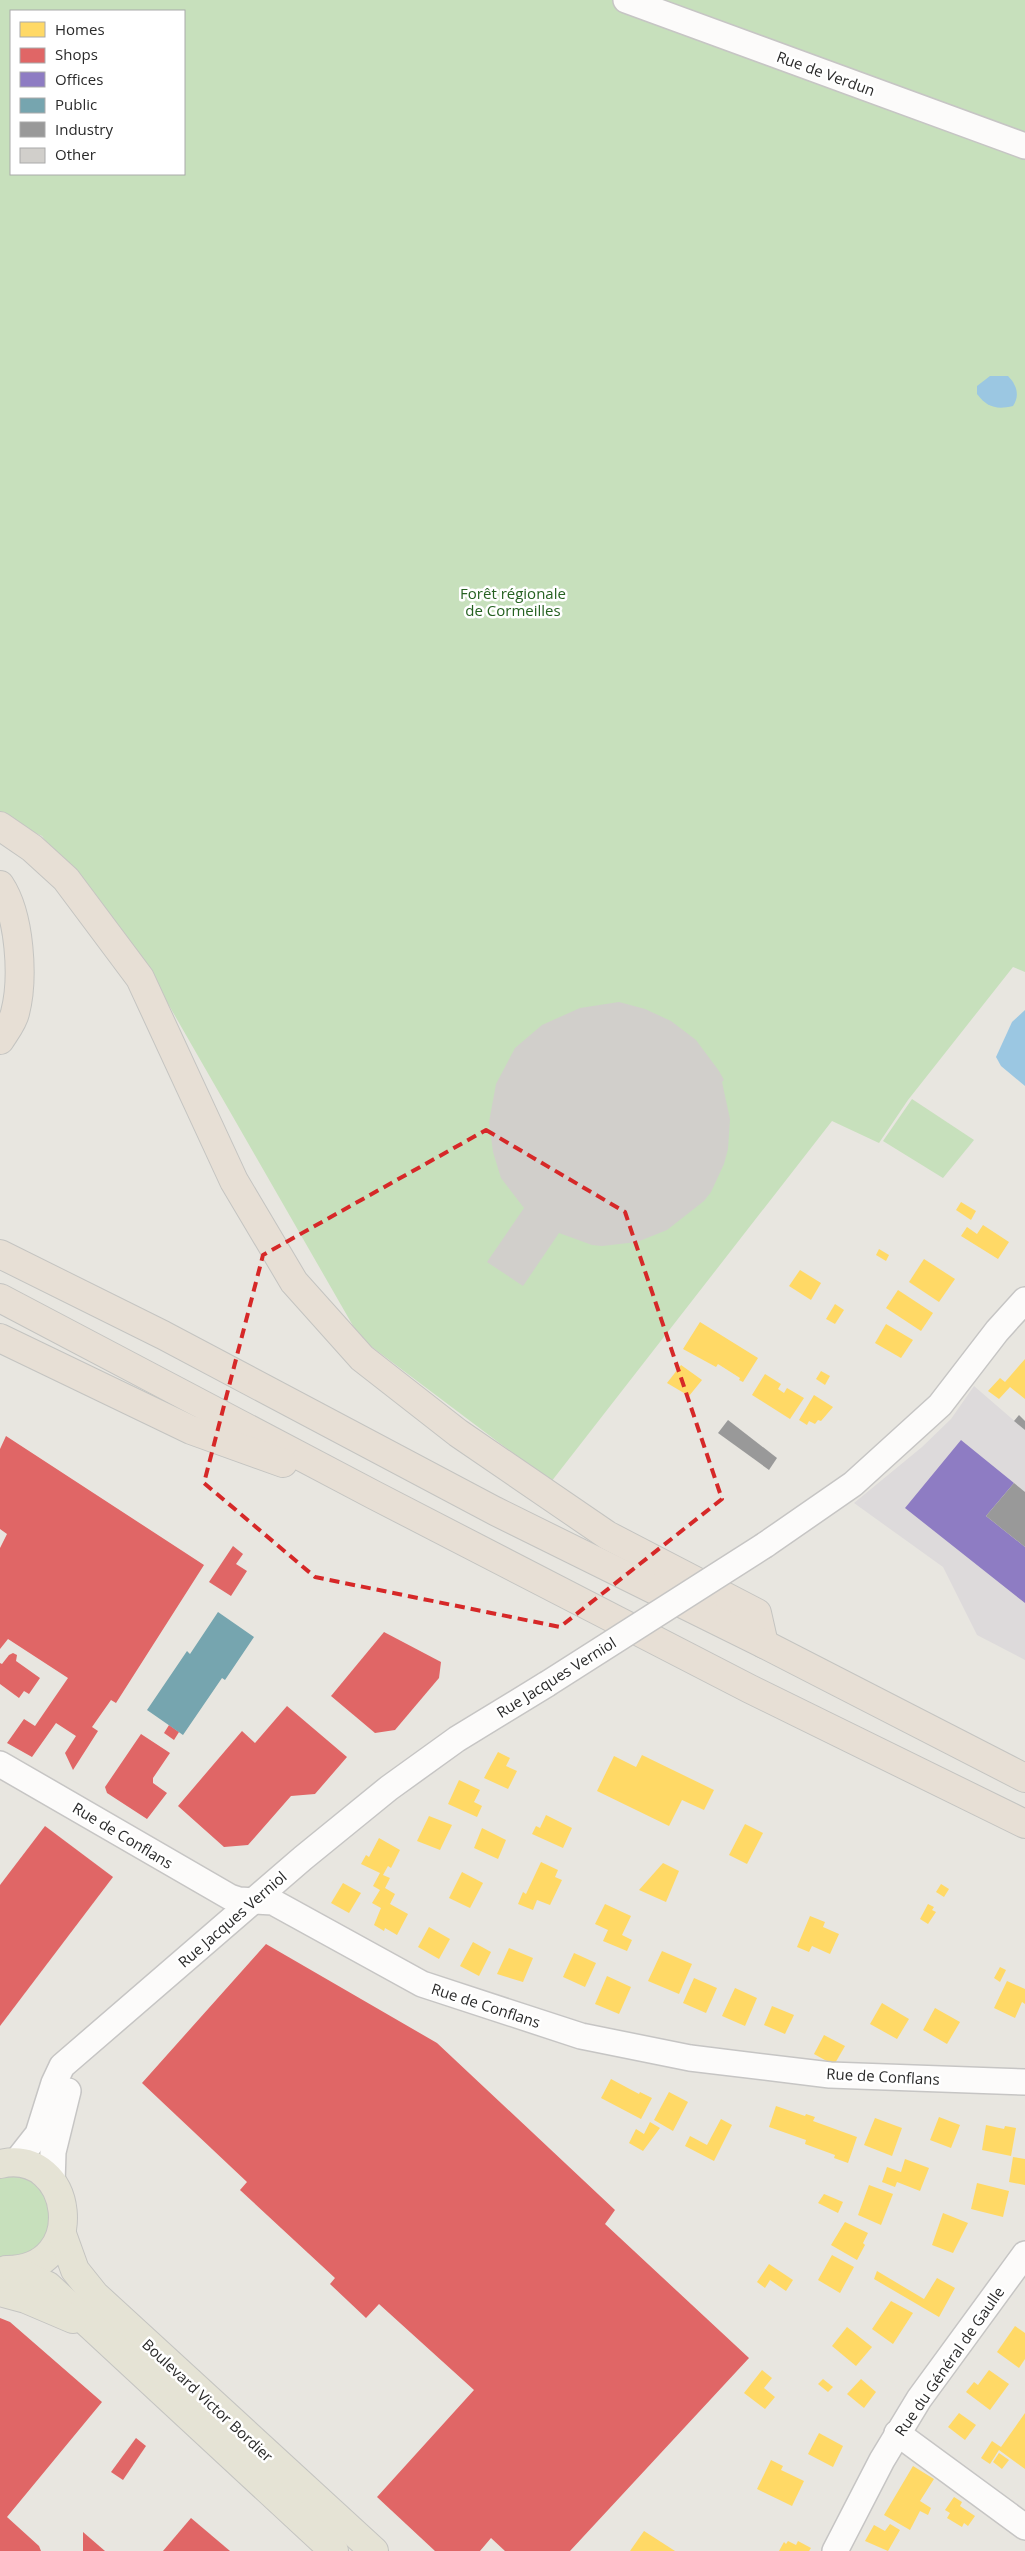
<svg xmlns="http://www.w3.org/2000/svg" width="1025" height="2551" font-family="'Open Sans',sans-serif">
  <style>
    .industrial { fill: #dddadb }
    .green { fill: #c7e0bc; fill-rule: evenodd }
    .water { fill: #9bc7e2 }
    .homes { fill: #ffd966 }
    .shops { fill: #e06666 }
    .offices { fill: #8e7cc3 }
    .public { fill: #76a5af }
    .industry { fill: #999 }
    .building { fill: #d1cfcb }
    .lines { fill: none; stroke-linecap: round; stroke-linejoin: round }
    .minor-casing { stroke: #c6c5c4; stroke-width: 28 }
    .major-casing { stroke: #c4c4c1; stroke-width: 30 }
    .highway-casing { stroke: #c4c4c1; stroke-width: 30 }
    .minor { stroke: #fcfbfa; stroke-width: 25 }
    .major { stroke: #e5e3d5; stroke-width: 28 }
    .highway { stroke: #e7dfd5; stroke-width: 28 }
    .minor-bridge-casing { stroke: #c6c5c4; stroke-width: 28; stroke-linecap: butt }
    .minor-bridge { stroke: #fcfbfa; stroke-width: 25 }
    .marked { fill: none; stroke: #d62828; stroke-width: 4; stroke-dasharray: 10 6; stroke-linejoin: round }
    .labels { text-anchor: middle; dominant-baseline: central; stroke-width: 5; stroke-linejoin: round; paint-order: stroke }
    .street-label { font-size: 15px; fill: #2a2a2a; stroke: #fff }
    .park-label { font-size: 15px; fill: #266121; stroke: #fff }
  </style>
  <rect width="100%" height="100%" fill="#e8e6e0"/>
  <path class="industrial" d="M974,1386L1025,1430V1660L977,1635L943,1567L854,1503L922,1447L951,1419Z"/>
  <g class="green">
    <path d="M0,0H1025V972L1013,967L908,1100L879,1143L832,1121L551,1482L360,1338L163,995L42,836L0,816ZM11,11H184V174H11Z"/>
    <path d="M912,1099L974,1140L943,1178L883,1141Z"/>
    <path d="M0,2176H23L34,2182L49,2200L50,2232C36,2248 24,2262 0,2257Z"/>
  </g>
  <g class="water">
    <path d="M990,376H1008C1017,385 1020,396 1013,406C996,410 987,407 977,394V386Z"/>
    <path d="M1025,1010V1086L1001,1066L996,1057L1012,1022Z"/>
  </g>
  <g class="homes">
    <path d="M961,1202L976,1211L971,1220L956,1210Z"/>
    <path d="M983,1225L1009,1242L998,1259L961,1236L967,1227L977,1234Z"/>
    <path d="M879,1249L889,1255L886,1261L876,1255Z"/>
    <path d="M924,1259L955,1279L939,1302L909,1282Z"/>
    <path d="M800,1270L821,1283L811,1300L789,1286Z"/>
    <path d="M898,1290L933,1313L921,1331L886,1308Z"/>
    <path d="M835,1304L844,1310L835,1324L826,1319Z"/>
    <path d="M700,1322L758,1358L743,1382L739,1380L740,1378L718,1364L716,1367L683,1349Z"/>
    <path d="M886,1324L913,1340L901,1358L875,1343Z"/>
    <path d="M1025,1359V1399L1010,1387L999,1399L988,1391L1000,1378L1005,1382Z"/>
    <path d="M681,1365L702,1380L689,1396L667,1383Z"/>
    <path d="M821,1371L830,1376L825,1385L816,1379Z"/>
    <path d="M765,1374L781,1384L778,1389L784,1393L787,1388L804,1398L790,1419L752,1395Z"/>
    <path d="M814,1395L833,1407L821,1421L818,1420L815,1424L809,1421L807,1425L799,1420Z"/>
    <path d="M498,1752L510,1758L506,1766L517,1771L508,1789L484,1778Z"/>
    <path d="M642,1755L714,1790L704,1810L682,1800L669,1826L597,1791L614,1756L636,1767Z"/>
    <path d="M459,1780L480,1790L474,1802L482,1806L477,1817L448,1804Z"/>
    <path d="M546,1815L572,1828L563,1848L532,1834L536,1826L540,1828Z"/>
    <path d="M429,1816L452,1825L440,1850L417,1841Z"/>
    <path d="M745,1824L763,1833L747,1864L729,1855Z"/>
    <path d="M482,1828L506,1840L498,1859L474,1848Z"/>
    <path d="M379,1838L400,1850L391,1868L388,1866L383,1875L390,1878L385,1888L395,1894L390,1904L408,1914L397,1935L385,1928L384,1931L374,1925L381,1908L372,1903L380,1890L373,1886L380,1873L361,1864L366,1855L369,1857Z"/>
    <path d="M541,1862L558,1870L555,1877L562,1880L550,1905L537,1900L533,1910L518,1904L523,1892L526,1894Z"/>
    <path d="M663,1863L679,1871L666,1902L639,1890Z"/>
    <path d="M462,1872L483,1883L470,1908L449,1898Z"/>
    <path d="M343,1883L361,1893L349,1913L331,1903Z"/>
    <path d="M941,1884L949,1889L944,1897L936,1892Z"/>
    <path d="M605,1904L631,1916L622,1935L632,1940L627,1951L603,1941L608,1930L595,1924Z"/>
    <path d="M928,1904L934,1907L932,1910L936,1912L928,1924L920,1919Z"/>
    <path d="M810,1916L825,1922L823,1927L839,1934L830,1954L812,1946L809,1952L797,1947Z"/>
    <path d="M429,1927L450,1939L439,1959L418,1947Z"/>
    <path d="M473,1942L491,1952L479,1976L460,1966Z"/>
    <path d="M509,1948L533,1958L523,1982L497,1974Z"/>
    <path d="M662,1951L692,1964L679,1994L648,1981Z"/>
    <path d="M574,1953L596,1963L585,1987L563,1977Z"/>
    <path d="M1000,1967L1006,1970L1000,1982L994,1978Z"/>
    <path d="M607,1976L631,1987L619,2014L595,2004Z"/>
    <path d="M694,1978L717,1988L706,2013L683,2003Z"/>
    <path d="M1007,1981L1025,1989V2004L1022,2002L1015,2018L994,2008Z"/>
    <path d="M735,1988L757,1998L745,2026L722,2016Z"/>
    <path d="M882,2003L909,2019L897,2039L870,2024Z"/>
    <path d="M772,2006L794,2015L785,2034L764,2025Z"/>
    <path d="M935,2008L960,2022L947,2044L923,2030Z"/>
    <path d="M824,2035L845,2046L834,2065L814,2054Z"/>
    <path d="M611,2079L639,2094L640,2092L652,2098L641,2119L601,2098Z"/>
    <path d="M669,2092L688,2102L673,2131L654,2120Z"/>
    <path d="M776,2106L805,2116L806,2114L815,2117L813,2121L857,2137L848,2163L834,2158L835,2155L805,2144L806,2140L769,2127Z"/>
    <path d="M939,2117L960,2125L951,2148L930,2140Z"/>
    <path d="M875,2118L902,2128L892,2156L864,2145Z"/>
    <path d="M721,2119L732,2125L714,2161L685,2146L690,2136L707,2145Z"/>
    <path d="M650,2122L660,2128L643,2151L629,2143L636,2129L644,2134Z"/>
    <path d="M986,2125L1004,2129L1005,2126L1016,2128L1011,2156L982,2150Z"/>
    <path d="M1013,2157L1025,2159V2185L1009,2182Z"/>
    <path d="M905,2159L929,2168L920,2191L897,2182L895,2187L882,2182L887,2167L901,2172Z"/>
    <path d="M977,2183L1009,2191L1003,2217L971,2209Z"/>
    <path d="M869,2185L893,2194L881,2225L858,2215Z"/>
    <path d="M824,2194L843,2202L838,2213L818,2203Z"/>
    <path d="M943,2213L968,2223L953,2253L932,2245Z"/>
    <path d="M845,2222L868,2233L863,2243L865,2245L857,2260L831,2245Z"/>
    <path d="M832,2255L854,2267L840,2293L818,2280Z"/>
    <path d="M769,2264L793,2280L786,2291L770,2280L765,2288L757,2282Z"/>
    <path d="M877,2271L924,2299L937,2278L955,2288L939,2317L874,2279Z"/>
    <path d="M891,2301L913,2313L893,2344L872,2329Z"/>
    <path d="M1015,2326L1025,2333V2359L1019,2368L997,2352Z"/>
    <path d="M847,2327L872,2347L856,2366L832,2346Z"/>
    <path d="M762,2370L772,2378L764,2388L775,2397L765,2409L744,2393Z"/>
    <path d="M989,2370L1009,2384L990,2410L966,2392L974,2382L978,2385Z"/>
    <path d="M823,2379L833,2387L828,2392L818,2384Z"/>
    <path d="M861,2379L876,2392L864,2408L847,2394Z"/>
    <path d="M959,2413L976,2425L965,2440L948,2427Z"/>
    <path d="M1025,2413V2469L999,2450L990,2464L981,2458L992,2441L1001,2447Z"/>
    <path d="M819,2433L843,2446L833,2467L808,2454Z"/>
    <path d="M999,2453L1009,2460L1002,2469L993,2462Z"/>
    <path d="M771,2460L783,2466L781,2470L804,2481L792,2506L757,2489Z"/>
    <path d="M913,2466L934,2479L920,2501L931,2508L928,2515L920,2511L910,2530L884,2515Z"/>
    <path d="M954,2497L962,2502L960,2506L975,2516L968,2526L964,2523L962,2527L947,2518L950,2513L945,2510Z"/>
    <path d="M890,2524L900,2530L888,2551L865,2541L874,2525L885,2531Z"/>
    <path d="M644,2531L675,2551H630Z"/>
    <path d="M788,2541L796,2545L798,2541L811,2548L809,2551H779L784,2542L786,2544Z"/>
  </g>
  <g class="shops">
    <path d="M6,1436L204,1565L116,1703L111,1700L92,1727L98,1731L73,1770L65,1753L76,1736L56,1723L32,1757L7,1743L24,1719L35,1726L68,1678L8,1639L0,1649V1548L7,1534L0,1529V1449Z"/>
    <path d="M233,1546L243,1554L236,1564L247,1571L231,1596L209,1582Z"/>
    <path d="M384,1632L441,1662L439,1678L395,1730L375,1733L331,1696Z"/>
    <path d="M13,1653L17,1655L16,1661L40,1678L29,1694L24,1691L19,1698L0,1684V1663L2,1664L9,1655Z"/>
    <path d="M287,1706L347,1757L315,1794L291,1796L248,1845L224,1847L178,1806L242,1731L255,1743Z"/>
    <path d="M169,1725L179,1732L174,1740L164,1733Z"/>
    <path d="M141,1734L170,1753L153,1778V1783L167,1793L147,1819L107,1793L105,1787Z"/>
    <path d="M45,1826L113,1877L0,2026V1885Z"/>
    <path d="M266,1944L437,2043L615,2210L605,2224L749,2358L570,2551H505L491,2538L480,2551H435L377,2497L474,2390L379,2304L366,2318L330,2284L335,2278L240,2190L247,2182L142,2083Z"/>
    <path d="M0,2318L10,2322L102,2402L7,2517L39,2546L41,2551H0Z"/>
    <path d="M136,2438L146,2446L123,2480L111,2472Z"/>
    <path d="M191,2518L230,2551H163Z"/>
    <path d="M83,2532L105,2551H83Z"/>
  </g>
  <path class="offices" d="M961,1440L1014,1483L986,1516L1025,1547V1603L905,1508Z"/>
  <path class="public" d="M218,1612L254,1637L225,1680L222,1678L183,1735L147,1710L187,1651L190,1654Z"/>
  <g class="industry">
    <path d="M1019,1415L1025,1421V1430L1014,1421Z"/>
    <path d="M728,1420L777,1458L769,1470L718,1433Z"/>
    <path d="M1014,1483L1025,1492V1547L986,1516Z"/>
  </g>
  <path class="building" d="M619,1002L645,1009L671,1021L696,1040L719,1071L724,1080L722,1082L730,1119L728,1149L724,1164L711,1192L704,1201L667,1230L637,1242L602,1246L592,1245L559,1233L523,1286L487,1262L524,1208L501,1178L493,1152L489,1122L496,1084L515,1048L542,1025L580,1008Z"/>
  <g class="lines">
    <g class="minor-casing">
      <g id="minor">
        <path d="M626,0L1025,146"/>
        <path d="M765,1545L853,1484L940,1405L997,1331L1025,1300"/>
        <path d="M0,1764L230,1897L239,1900L273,1902L422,1984L581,2036L690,2058L830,2075L1025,2082"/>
        <path d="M16,2162L38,2134L54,2083L62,2066L303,1858L389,1788L457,1739L547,1684"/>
        <path d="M52,2183L53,2152L68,2091"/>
        <path d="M897,2433L1025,2527"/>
        <path d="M835,2551L882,2460L919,2399L1025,2254"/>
      </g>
    </g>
    <g class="major-casing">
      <g id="major">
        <path d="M0,2164C74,2147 91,2271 6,2270"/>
        <path d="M62,2234L75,2270L95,2295L374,2551"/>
        <path d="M16,2270L48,2286L334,2551"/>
        <path d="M0,2292L26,2299L73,2319"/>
      </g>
    </g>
    <g class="highway-casing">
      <g id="highway">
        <path d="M0,826L32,848L66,879L140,978L234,1181L294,1282L362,1358L458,1433L607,1535L757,1613L764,1644"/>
        <path d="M0,885C20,915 24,978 15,1013C13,1022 5,1032 0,1040"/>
        <path d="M0,1254L163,1335L495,1511L764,1644L1025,1778"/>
        <path d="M0,1298L374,1495L750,1689L1025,1824"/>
        <path d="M0,1338L191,1430L283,1463"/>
      </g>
    </g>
    <use href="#minor" class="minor"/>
    <use href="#major" class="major"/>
    <use href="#highway" class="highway"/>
    <g class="minor-bridge-casing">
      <path id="minor-bridge" d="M547,1684L765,1545"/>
    </g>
    <use href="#minor-bridge" class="minor-bridge"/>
  </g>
  <path class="marked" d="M486,1130L625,1212L722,1499L560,1627L315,1577L204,1483L263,1255Z"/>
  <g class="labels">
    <g class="street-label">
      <text transform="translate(826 73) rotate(20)">Rue de Verdun</text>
      <text transform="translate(556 1677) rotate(-32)">Rue Jacques Verniol</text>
      <text transform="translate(123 1835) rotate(31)">Rue de Conflans</text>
      <text transform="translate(232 1919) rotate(-41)">Rue Jacques Verniol</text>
      <text transform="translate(486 2005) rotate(18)">Rue de Conflans</text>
      <text transform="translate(883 2076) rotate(3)">Rue de Conflans</text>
      <text transform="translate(949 2361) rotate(-55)">Rue du Général de Gaulle</text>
      <text transform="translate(208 2400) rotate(43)">Boulevard Victor Bordier</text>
    </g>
    <g class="park-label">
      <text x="513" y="593">Forêt régionale<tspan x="513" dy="17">de Cormeilles</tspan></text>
    </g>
  </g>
  <rect x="10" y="10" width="175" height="165" fill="#ffffff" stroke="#aaaaaa"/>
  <rect x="20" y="22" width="25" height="15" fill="#ffd966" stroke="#aaaaaa"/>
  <text x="55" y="35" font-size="15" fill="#2a2a2a">Homes</text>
  <rect x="20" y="48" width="25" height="15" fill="#e06666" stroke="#aaaaaa"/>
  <text x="55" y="60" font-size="15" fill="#2a2a2a">Shops</text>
  <rect x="20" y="72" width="25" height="15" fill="#8e7cc3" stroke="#aaaaaa"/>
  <text x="55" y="85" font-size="15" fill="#2a2a2a">Offices</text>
  <rect x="20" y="98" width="25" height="15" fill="#76a5af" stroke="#aaaaaa"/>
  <text x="55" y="110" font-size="15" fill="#2a2a2a">Public</text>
  <rect x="20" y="122" width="25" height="15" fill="#999999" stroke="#aaaaaa"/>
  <text x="55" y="135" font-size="15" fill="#2a2a2a">Industry</text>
  <rect x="20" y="148" width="25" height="15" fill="#d1cfcb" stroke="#aaaaaa"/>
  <text x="55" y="160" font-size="15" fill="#2a2a2a">Other</text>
</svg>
